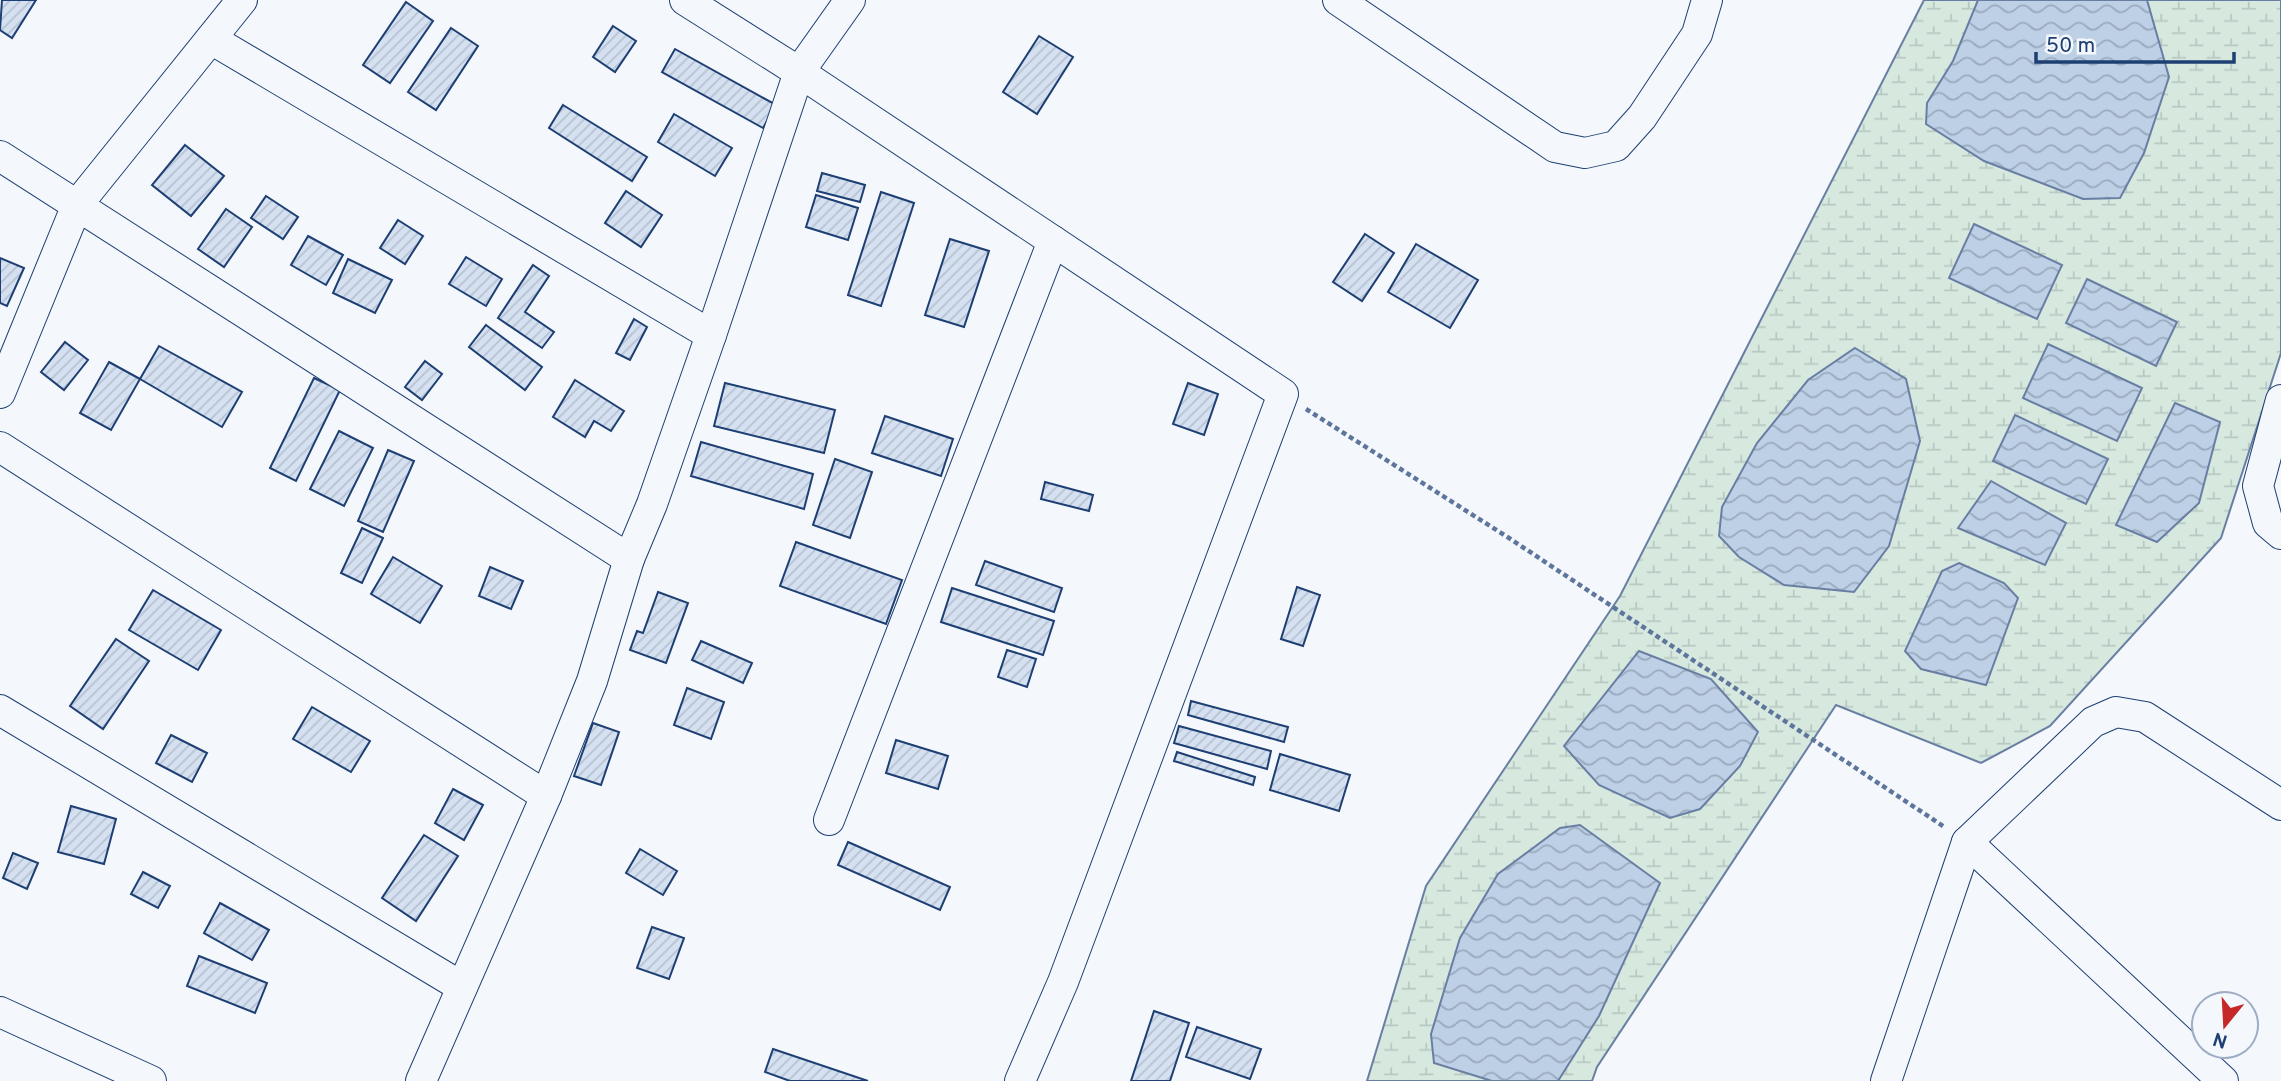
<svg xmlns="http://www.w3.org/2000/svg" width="2281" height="1081" font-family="Overpass,sans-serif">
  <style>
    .wetland { fill: url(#wetland-marsh); stroke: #687fa3; stroke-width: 2 }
    .water { fill: url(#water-waves); stroke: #687fa3; stroke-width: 2 }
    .building { fill: url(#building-hatch); stroke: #1d3f73; stroke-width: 2 }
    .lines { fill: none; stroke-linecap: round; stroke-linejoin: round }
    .minor-casing { stroke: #1d3f73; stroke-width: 32 }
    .path { stroke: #5e769c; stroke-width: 4.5; stroke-dasharray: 5 3.5; stroke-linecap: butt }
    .minor { stroke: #f4f7fb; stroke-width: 30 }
  </style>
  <defs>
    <pattern id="wetland-marsh" width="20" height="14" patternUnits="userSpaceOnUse" patternTransform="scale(1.75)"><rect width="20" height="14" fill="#d7e8df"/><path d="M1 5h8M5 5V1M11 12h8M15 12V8" fill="none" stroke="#b8c8c3"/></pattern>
    <pattern id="water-waves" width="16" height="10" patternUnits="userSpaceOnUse" patternTransform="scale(1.75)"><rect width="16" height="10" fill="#bed0e5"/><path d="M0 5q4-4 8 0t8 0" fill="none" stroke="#9aaabe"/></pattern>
    <pattern id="building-hatch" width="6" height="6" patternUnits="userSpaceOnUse" patternTransform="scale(1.75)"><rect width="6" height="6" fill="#d5e0f0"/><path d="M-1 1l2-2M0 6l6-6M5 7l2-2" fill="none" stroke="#b6c1d1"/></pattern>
  </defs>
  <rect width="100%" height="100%" fill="#f4f7fb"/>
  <path class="wetland" d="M1924,0H2281V353L2221,538L2050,726L1981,763L1836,705L1597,1067L1592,1081H1367L1426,886L1620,596Z"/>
  <g class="water">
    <path d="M1978,0H2147L2169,77L2144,153L2120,198L2083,199L1984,161L1926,124L1927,103L1953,61Z"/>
    <path d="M1974,224L2062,265L2037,319L1949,278Z"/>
    <path d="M2087,279L2177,322L2156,366L2066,323Z"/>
    <path d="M2048,344L2142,388L2117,441L2023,398Z"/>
    <path d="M1855,348L1906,379L1920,441L1889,546L1854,592L1784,585L1739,557L1719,536L1722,507L1757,443L1808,380Z"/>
    <path d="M2175,403L2220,422L2199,503L2157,542L2116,525Z"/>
    <path d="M2015,415L2108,459L2086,504L1993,461Z"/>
    <path d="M1991,481L2066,523L2045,565L1958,528Z"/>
    <path d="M1959,563L2004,583L2018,598L1986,685L1921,669L1905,651L1942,571Z"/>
    <path d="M1639,651L1711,679L1758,732L1740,766L1700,809L1670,818L1599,785L1564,746Z"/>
    <path d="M1580,825L1660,883L1599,1016L1558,1081H1492L1434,1063L1431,1034L1460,938L1498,874L1560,828Z"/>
  </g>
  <g class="building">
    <path d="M2,0H36L12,38L0,30Z"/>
    <path d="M406,2L433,21L390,83L363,65Z"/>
    <path d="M613,26L636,41L615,72L593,57Z"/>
    <path d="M451,28L478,46L436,110L408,92Z"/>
    <path d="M1039,36L1073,57L1037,114L1003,92Z"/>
    <path d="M675,49L776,105L763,128L662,72Z"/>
    <path d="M563,105L647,157L632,181L549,128Z"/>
    <path d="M674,114L732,148L715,176L658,142Z"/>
    <path d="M185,145L224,176L191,216L152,185Z"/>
    <path d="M822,173L865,185L860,202L817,191Z"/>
    <path d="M626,191L662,215L641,247L605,223Z"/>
    <path d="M881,192L914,203L881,306L848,295Z"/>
    <path d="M816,195L858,208L848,240L806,227Z"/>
    <path d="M266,196L298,217L283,239L251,218Z"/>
    <path d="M226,209L252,227L224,267L198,249Z"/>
    <path d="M398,220L423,236L405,264L380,248Z"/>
    <path d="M1365,234L1394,253L1362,301L1333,282Z"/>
    <path d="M308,236L343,255L326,285L291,265Z"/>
    <path d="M950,239L989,251L964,327L925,315Z"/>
    <path d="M1416,244L1478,280L1450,328L1388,292Z"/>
    <path d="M466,257L502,279L486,306L449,284Z"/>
    <path d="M0,258L24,268L7,306L0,303Z"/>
    <path d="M348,259L392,280L375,313L333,293Z"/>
    <path d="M533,265L549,276L525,312L554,332L542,348L498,318Z"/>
    <path d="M634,319L647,327L630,360L616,353Z"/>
    <path d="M486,325L542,367L525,390L469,347Z"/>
    <path d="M65,342L88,360L64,390L41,372Z"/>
    <path d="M159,346L242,392L222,427L140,379Z"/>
    <path d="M425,361L442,374L422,400L405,387Z"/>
    <path d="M109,362L140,379L111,430L80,413Z"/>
    <path d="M314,378L340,390L296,481L270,468Z"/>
    <path d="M575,380L624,411L611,431L594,421L585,437L553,417Z"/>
    <path d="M725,383L835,410L824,453L714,426Z"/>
    <path d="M1188,383L1218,394L1204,435L1173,424Z"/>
    <path d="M885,416L953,439L941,476L872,453Z"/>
    <path d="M339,431L373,448L344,506L310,489Z"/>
    <path d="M701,442L813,474L804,509L691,476Z"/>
    <path d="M388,450L414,461L383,532L358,521Z"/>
    <path d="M835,459L872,472L850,538L813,525Z"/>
    <path d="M1045,482L1093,495L1089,511L1041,499Z"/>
    <path d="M362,528L383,538L362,583L341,573Z"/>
    <path d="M796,542L902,580L886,624L780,586Z"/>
    <path d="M393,557L442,586L420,623L371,594Z"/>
    <path d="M985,561L1062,588L1054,612L976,585Z"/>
    <path d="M490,567L523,581L511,609L479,596Z"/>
    <path d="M1297,587L1320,595L1303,646L1281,639Z"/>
    <path d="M952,588L1054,621L1043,655L941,622Z"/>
    <path d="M153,590L221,630L198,670L129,630Z"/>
    <path d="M658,592L688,603L666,663L630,650L637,631L643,633Z"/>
    <path d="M116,639L149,661L103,729L70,706Z"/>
    <path d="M701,641L752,663L743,683L692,660Z"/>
    <path d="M1007,650L1036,659L1027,687L998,677Z"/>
    <path d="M687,688L724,702L711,739L674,725Z"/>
    <path d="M1191,701L1288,727L1284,742L1188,715Z"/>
    <path d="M312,707L370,741L351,772L293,739Z"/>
    <path d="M593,723L619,732L601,785L574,776Z"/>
    <path d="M1179,726L1271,751L1267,769L1174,743Z"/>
    <path d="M171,735L207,753L192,782L156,763Z"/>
    <path d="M896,740L948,756L938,789L886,773Z"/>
    <path d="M1177,752L1255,777L1253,785L1174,761Z"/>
    <path d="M1280,754L1350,775L1339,811L1270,790Z"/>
    <path d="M453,789L483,805L464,840L435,823Z"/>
    <path d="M71,806L116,819L104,864L58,852Z"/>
    <path d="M424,835L458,856L416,921L382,898Z"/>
    <path d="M848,842L950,887L940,910L838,865Z"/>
    <path d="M640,849L677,871L663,895L626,873Z"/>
    <path d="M13,853L38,863L27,889L3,878Z"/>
    <path d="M143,872L170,886L158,908L131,894Z"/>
    <path d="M220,903L269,930L252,960L204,933Z"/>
    <path d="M652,927L684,938L669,979L637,968Z"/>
    <path d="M199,956L267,983L255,1013L187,986Z"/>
    <path d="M1154,1011L1189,1023L1170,1081H1131Z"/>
    <path d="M1197,1027L1261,1049L1250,1079L1186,1057Z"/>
    <path d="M773,1049L868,1081H790L765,1072Z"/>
  </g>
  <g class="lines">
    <g class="minor-casing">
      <g id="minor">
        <path d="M685,0L799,72L1283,394L1063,982L1020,1081"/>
        <path d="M1338,0L1555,147L1585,153L1616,146L1642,117L1697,34L1707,0"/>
        <path d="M211,39L711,335"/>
        <path d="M0,156L629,559"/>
        <path d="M0,393L77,205L242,0"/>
        <path d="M2281,400L2258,486L2268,523L2281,534"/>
        <path d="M0,447L546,796"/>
        <path d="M0,710L462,987"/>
        <path d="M829,820L1053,241"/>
        <path d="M1967,842L2223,1081"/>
        <path d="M0,1012L151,1081"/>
        <path d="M421,1081L546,796L592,681L629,559L652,504L711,335L799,72L850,0"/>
        <path d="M1886,1081L1967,842L2093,722L2116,712L2145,717L2281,805"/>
      </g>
    </g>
    <path class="path" d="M1306,409L1509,538L1946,828"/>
    <use href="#minor" class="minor"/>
  </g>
  <g transform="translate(2225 1025) rotate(198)"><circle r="33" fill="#f4f7fb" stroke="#9eadc5" stroke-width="2"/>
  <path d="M0-5L12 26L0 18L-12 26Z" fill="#c62828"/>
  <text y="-10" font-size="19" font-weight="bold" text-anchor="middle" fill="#1d3f73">N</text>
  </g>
  <path d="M2036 52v10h198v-10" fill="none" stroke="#1d3f73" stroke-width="3.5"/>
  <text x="2046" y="52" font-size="21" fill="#1d3f73" stroke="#f4f7fb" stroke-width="5" paint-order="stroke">50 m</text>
</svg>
